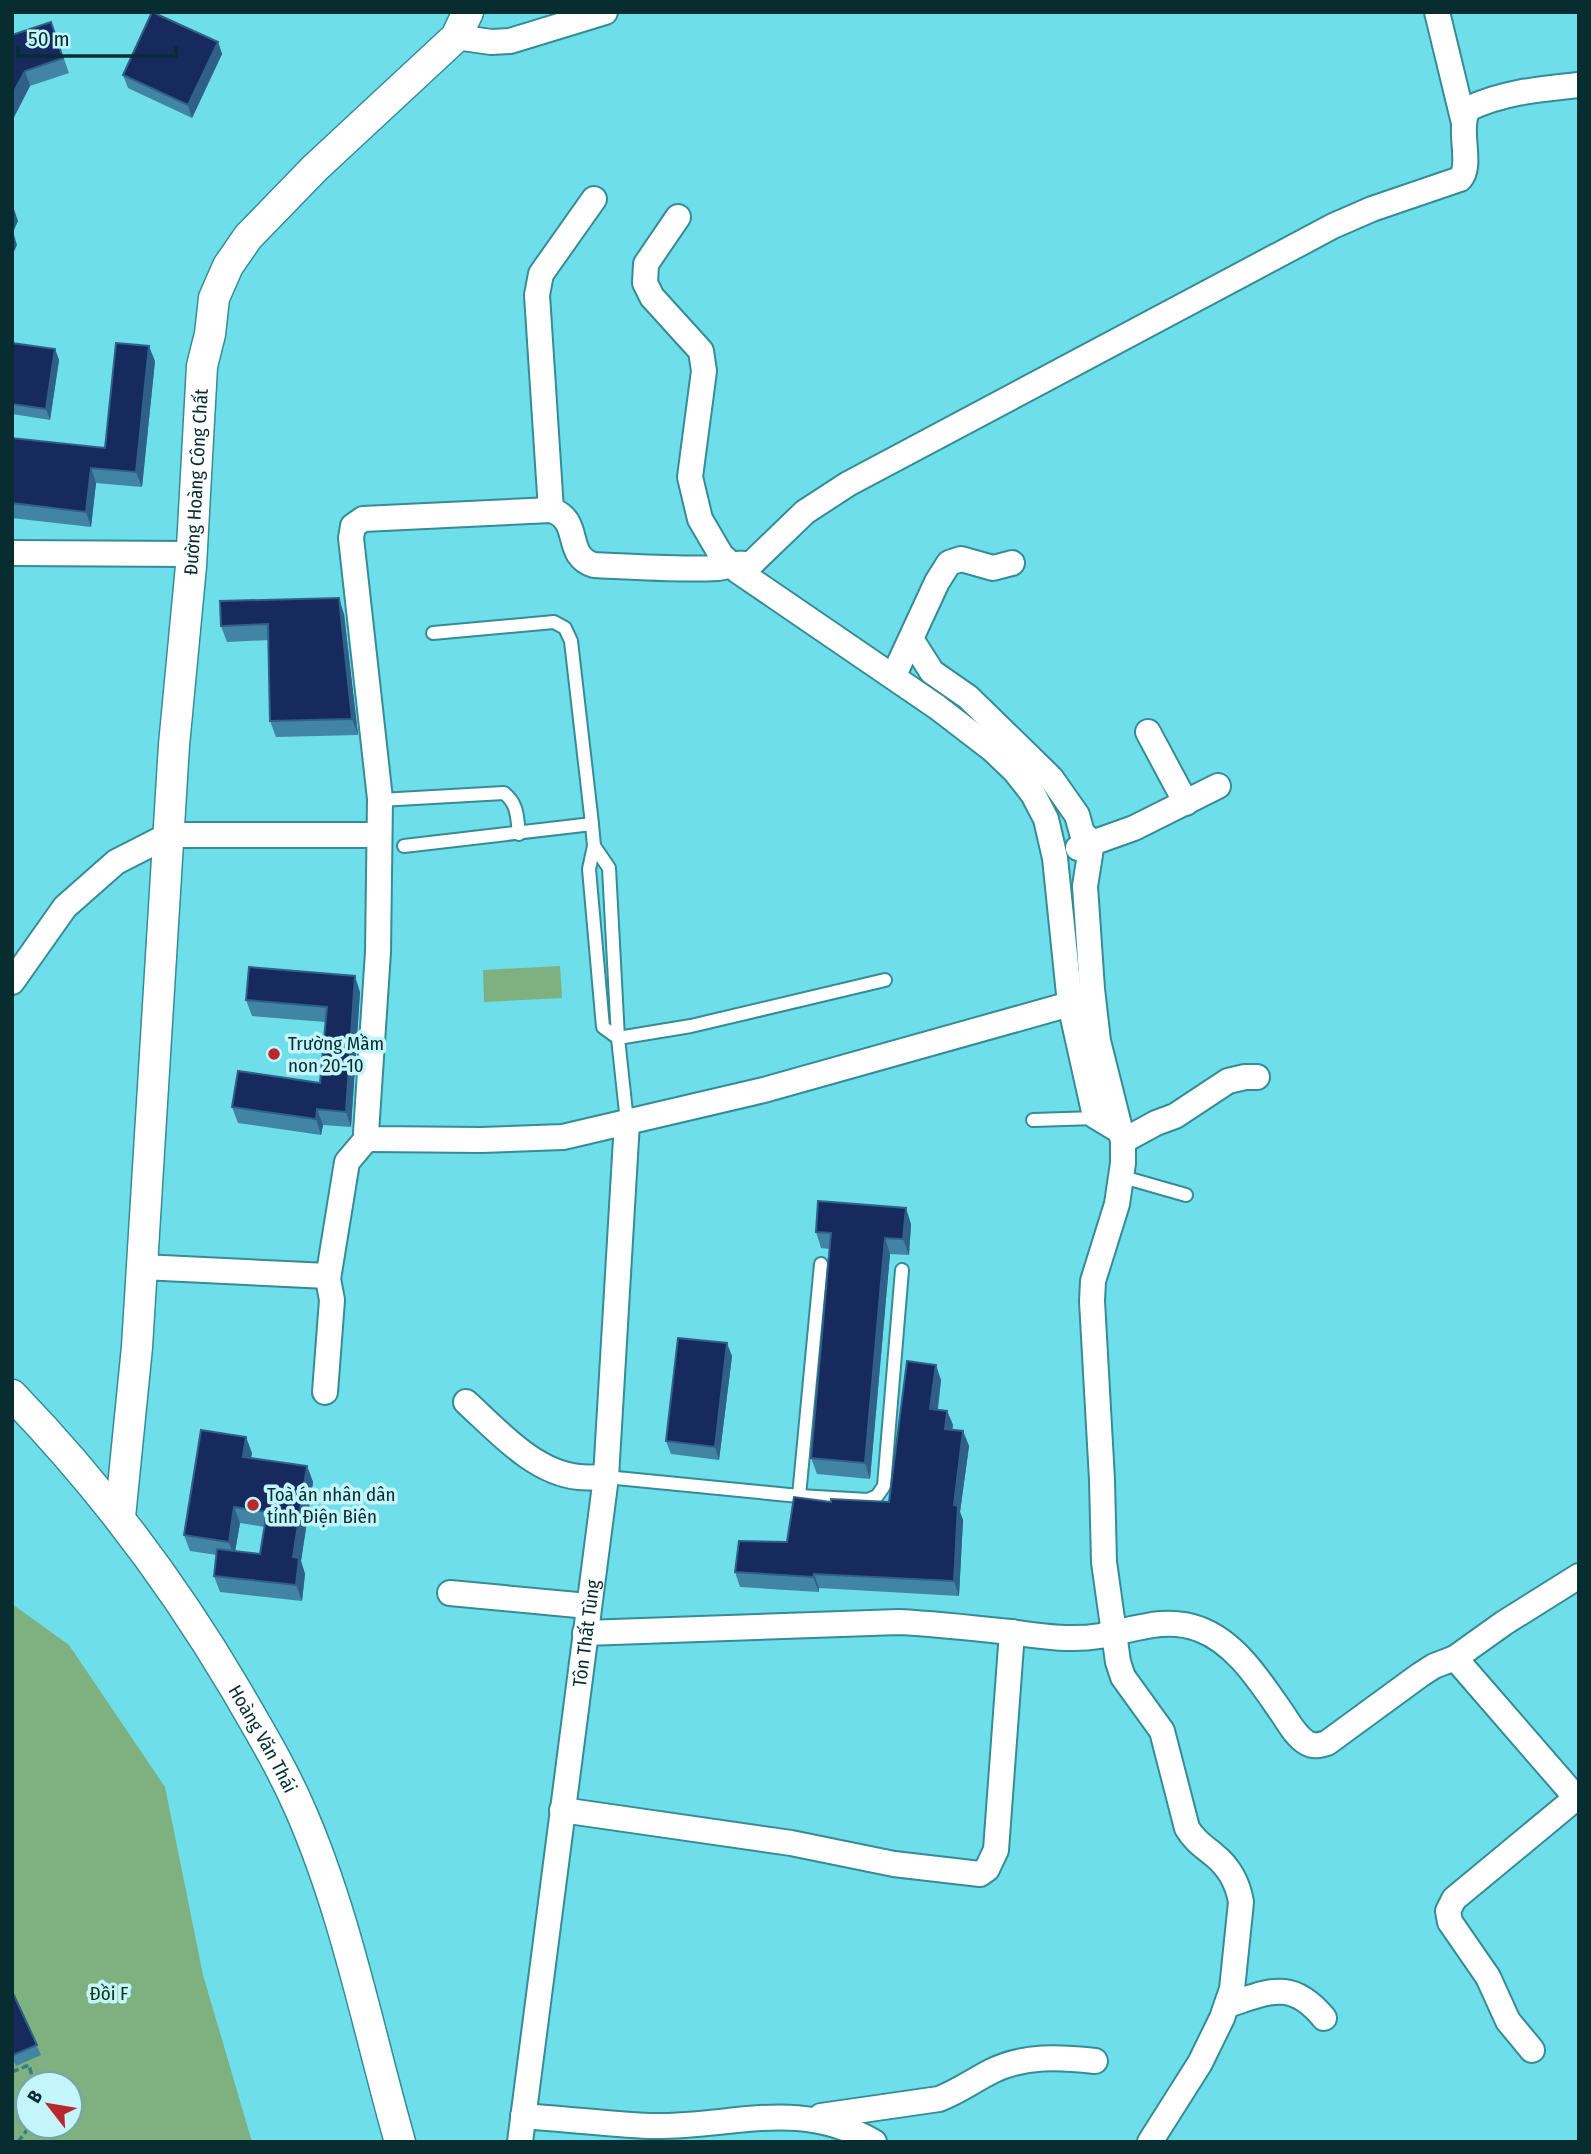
<svg xmlns="http://www.w3.org/2000/svg" width="1591" height="2154" font-family="'Fira Sans Condensed',sans-serif">
  <style>
    .green { fill: #7fb080; fill-rule: evenodd }
    .lines { fill: none; stroke-linecap: round; stroke-linejoin: round }
    .service-casing { stroke: #358c96; stroke-width: 16 }
    .minor-casing { stroke: #358c96; stroke-width: 28 }
    .tertiary-casing { stroke: #358c96; stroke-width: 33 }
    .path { stroke: #367e86; stroke-width: 3.5; stroke-dasharray: 7 3.5; stroke-linecap: butt }
    .service { stroke: #fff; stroke-width: 12 }
    .minor { stroke: #fff; stroke-width: 24 }
    .tertiary { stroke: #fff; stroke-width: 30 }
    .wall { fill: #4284a4; fill-rule: evenodd }
    .shaded-wall { fill: #306087 }
    .building { fill: #162a5d; stroke: #306087; stroke-width: 2 }
    .poi-dot { fill: #b8282d; stroke: #c3f5fb; stroke-width: 2.5 }
    .labels { text-anchor: middle; dominant-baseline: central; stroke-width: 7; stroke-linejoin: round; paint-order: stroke }
    .street-label { font-size: 19px; fill: #072d31; stroke: #c3f5fb }
    .poi-label { font-size: 19px; fill: #072d31; stroke: #c3f5fb; text-anchor: start }
    .park-label { font-size: 19px; fill: #0c3411; stroke: #c3f5fb }
  </style>
  <rect width="100%" height="100%" fill="#6ddeea"/>
  <g class="green">
    <path d="M560,966L562,998L484,1002L483,970Z"/>
    <path d="M12,1604L69,1645L165,1787L203,1975L252,2142H12ZM28,2084H70V2126H28Z"/>
  </g>
  <g class="lines">
    <g class="service-casing">
      <g id="service">
        <path d="M433,633L554,622L565,628L571,641L592,824L594,846L589,869L603,1027L618,1038L691,1026L885,980"/>
        <path d="M380,800L504,793C518,804 517,817 519,834"/>
        <path d="M404,846L592,824"/>
        <path d="M594,846L609,868L618,1038L627,1122"/>
        <path d="M1033,1120L1096,1118"/>
        <path d="M1123,1177L1186,1195"/>
        <path d="M606,1477L799,1496L868,1500L877,1496L884,1486L902,1270"/>
        <path d="M799,1496L821,1264"/>
      </g>
    </g>
    <g class="minor-casing">
      <g id="minor">
        <path d="M1437,12L1463,119"/>
        <path d="M456,37L491,42L510,41L605,12"/>
        <path d="M678,217L646,264L645,283L652,297L701,351L704,371L690,477L700,519L721,555L738,571L937,707L993,750L1015,771L1033,794L1046,819L1055,858L1070,1004L1095,1116L1120,1131"/>
        <path d="M551,510L537,295L541,274L594,199"/>
        <path d="M12,553L191,554"/>
        <path d="M911,639L932,672L968,697L1051,778L1077,815L1082,833L1092,842L1085,886L1092,989L1098,1041L1123,1141V1163L1117,1204L1093,1281L1092,1301L1102,1480L1104,1562L1118,1662L1123,1677L1162,1731L1187,1828C1194,1840 1203,1846 1214,1855C1229,1867 1238,1884 1241,1902L1232,1989L1222,2018L1200,2063L1150,2142"/>
        <path d="M894,675L937,582L949,563L961,559L993,568L1012,563"/>
        <path d="M1148,732L1186,803"/>
        <path d="M1078,848L1134,828L1218,786"/>
        <path d="M12,982L65,907L116,862L169,835H379"/>
        <path d="M1070,1004L764,1090L563,1137L481,1140L371,1139L366,1133L378,952L380,799L351,538L353,526L363,519L551,510C583,520 563,556 594,565C635,567 676,570 718,568C728,567 741,561 750,565L805,512L848,484L1333,226L1372,209L1460,179C1473,165 1457,131 1468,109C1503,92 1541,89 1579,85"/>
        <path d="M1123,1141L1156,1123L1175,1116L1228,1081L1245,1077H1257"/>
        <path d="M142,1267L328,1276"/>
        <path d="M325,1392L332,1300L328,1279L347,1162L369,1136"/>
        <path d="M466,1402C497,1430 534,1473 579,1477C588,1478 597,1477 606,1477"/>
        <path d="M450,1593L588,1606"/>
        <path d="M585,1633L899,1622C936,1624 973,1628 1010,1632C1040,1636 1070,1641 1100,1636C1133,1630 1166,1616 1199,1629C1235,1642 1259,1680 1280,1710C1288,1721 1295,1736 1307,1743C1314,1747 1320,1745 1327,1743L1420,1675L1434,1666L1455,1658L1579,1801"/>
        <path d="M1455,1658L1504,1623L1579,1576"/>
        <path d="M562,1810L791,1843L894,1864L980,1874L987,1869L996,1850L1012,1632"/>
        <path d="M1227,2005C1269,1992 1291,1978 1324,2018"/>
        <path d="M1532,2050L1508,2021L1488,1977L1450,1922L1448,1911L1454,1899L1576,1798"/>
        <path d="M523,2116C565,2119 608,2124 650,2126C732,2128 797,2097 874,2142"/>
        <path d="M821,2116L939,2099C958,2092 974,2080 992,2071C1025,2055 1060,2057 1095,2061"/>
        <path id="s1" d="M520,2142L606,1477L627,1122"/>
      </g>
    </g>
    <g class="tertiary-casing">
      <g id="tertiary">
        <path id="s2" d="M12,1395C99,1485 173,1583 236,1690C258,1728 281,1766 299,1807C346,1913 368,2030 400,2142"/>
        <path id="s3" d="M120,1517L137,1347L174,745L191,566L202,366L210,334L214,298L228,266L248,237L315,168L456,37L468,12"/>
      </g>
    </g>
    <g class="path">
      <path d="M12,2072L29,2065L34,2084"/>
      <path d="M18,2142L30,2126"/>
    </g>
    <use href="#service" class="service"/>
    <use href="#minor" class="minor"/>
    <use href="#tertiary" class="tertiary"/>
  </g>
  <g class="wall">
    <path d="M51,22L69,73L30,86L12,121V35Z"/>
    <path d="M218,42L222,54L192,118L128,88L123,75Z"/>
    <path d="M12,343L55,349L59,360L50,420L12,414Z"/>
    <path d="M155,361L142,487L96,483L91,527L12,518V438L105,448Z"/>
    <path d="M344,614L358,735L276,737L270,721L269,640L227,642L221,626Z"/>
    <path d="M360,992L351,1127L323,1125L321,1135L238,1123L232,1107L320,1083L325,1022L252,1016L246,1000Z"/>
    <path d="M911,1224L909,1255L890,1254L870,1479L817,1474L811,1458L830,1249L821,1248L816,1232Z"/>
    <path d="M732,1356L719,1460L671,1454L666,1441Z"/>
    <path d="M941,1380L938,1409L947,1411L953,1425L952,1430L963,1431L969,1446L960,1512L963,1520L959,1596L819,1588V1592L740,1587L735,1572L787,1542L831,1502H889Z"/>
    <path d="M252,1453L251,1459L307,1466L313,1482L301,1561L305,1574L302,1601L220,1592L214,1576L217,1555L190,1551L184,1535ZM240,1523L265,1527L260,1554L235,1551Z"/>
    <path d="M12,1991L41,2055L16,2066L12,2057Z"/>
  </g>
  <g class="shaded-wall">
    <path d="M218,42L222,54L192,118L188,105Z"/>
    <path d="M25,71L30,86L12,121V95Z"/>
    <path d="M13,206L18,221L13,232L17,245L12,256Z"/>
    <path d="M149,346L155,361L142,487L136,472Z"/>
    <path d="M55,349L59,360L50,420L46,409Z"/>
    <path d="M91,468L96,483L91,527L86,512Z"/>
    <path d="M339,598L344,614L358,735L352,719Z"/>
    <path d="M355,976L360,992L351,1127L346,1112Z"/>
    <path d="M317,1109L323,1125L321,1135L316,1119Z"/>
    <path d="M906,1208L911,1224L909,1255L903,1239Z"/>
    <path d="M885,1238L890,1254L870,1479L865,1463Z"/>
    <path d="M727,1343L732,1356L719,1460L715,1447Z"/>
    <path d="M936,1365L941,1380L936,1423L930,1409Z"/>
    <path d="M947,1411L953,1425L950,1443L945,1429Z"/>
    <path d="M963,1431L969,1446L960,1512L963,1520L959,1596L954,1581V1505Z"/>
    <path d="M246,1437L252,1453L248,1473L243,1457Z"/>
    <path d="M307,1466L313,1482L301,1561L305,1574L302,1601L296,1585L293,1557Z"/>
    <path d="M234,1507L240,1523L234,1558L229,1542Z"/>
    <path d="M814,1574L819,1588V1592L813,1577Z"/>
  </g>
  <g class="building">
    <path d="M152,12L218,42L188,105L123,75Z"/>
    <path d="M51,22L63,58L25,71L12,95V35Z"/>
    <path d="M12,343L55,349L46,409L12,404Z"/>
    <path d="M116,343L149,346L136,472L91,468L86,512L12,503V438L105,448Z"/>
    <path d="M339,598L352,719L270,721L268,624L221,626L220,601Z"/>
    <path d="M249,967L355,976L346,1112L317,1109L316,1119L232,1107L238,1071L320,1083L327,1007L246,1000Z"/>
    <path d="M818,1201L906,1208L903,1239L885,1238L865,1463L811,1458L831,1233L816,1232Z"/>
    <path d="M678,1338L727,1343L715,1447L666,1441Z"/>
    <path d="M907,1361L936,1365L930,1409L947,1411L945,1429L963,1431L954,1505L958,1506L954,1581L814,1574L813,1577L735,1572L739,1541L787,1542L794,1497L831,1502V1499L889,1502Z"/>
    <path d="M201,1430L246,1437L243,1457L307,1466L293,1557L299,1558L296,1585L214,1576L217,1549L260,1554L267,1512L234,1507L229,1542L184,1535Z"/>
    <path d="M12,1991L37,2045L13,2055H12Z"/>
  </g>
  <g class="poi-dot">
    <circle cx="274" cy="1054" r="7"/>
    <circle cx="253" cy="1505" r="7"/>
  </g>
  <g class="labels">
    <g class="street-label">
      <text stroke="none"><textPath href="#s3" startOffset="1038">Đường Hoàng Công Chất</textPath></text>
      <text stroke="none"><textPath href="#s1" startOffset="513">Tôn Thất Tùng</textPath></text>
      <text stroke="none"><textPath href="#s2" startOffset="427">Hoàng Văn Thái</textPath></text>
    </g>
    <g class="poi-label">
      <text x="288" y="1043">Trường Mầm<tspan x="288" dy="22">non 20-10</tspan></text>
      <text x="267" y="1494">Toà án nhân dân<tspan x="267" dy="22">tỉnh Điện Biên</tspan></text>
    </g>
    <g class="park-label">
      <text x="109" y="1993">Đồi F</text>
    </g>
  </g>
  <rect width="1591" height="2154" fill="none" stroke="#072d31" stroke-width="28"/>
  <g transform="translate(49 2105) rotate(301)"><circle r="33" fill="#c3f5fb" stroke="#78a5aa" stroke-width="2"/>
  <path d="M0-5L12 26L0 18L-12 26Z" fill="#b8282d"/>
  <text y="-10" font-size="19" font-weight="bold" text-anchor="middle" fill="#072d31">B</text>
  </g>
  <path d="M18 46v10h158v-10" fill="none" stroke="#072d31" stroke-width="3.5"/>
  <text x="28" y="46" font-size="21" fill="#072d31" stroke="#c3f5fb" stroke-width="5" paint-order="stroke">50 m</text>
</svg>
